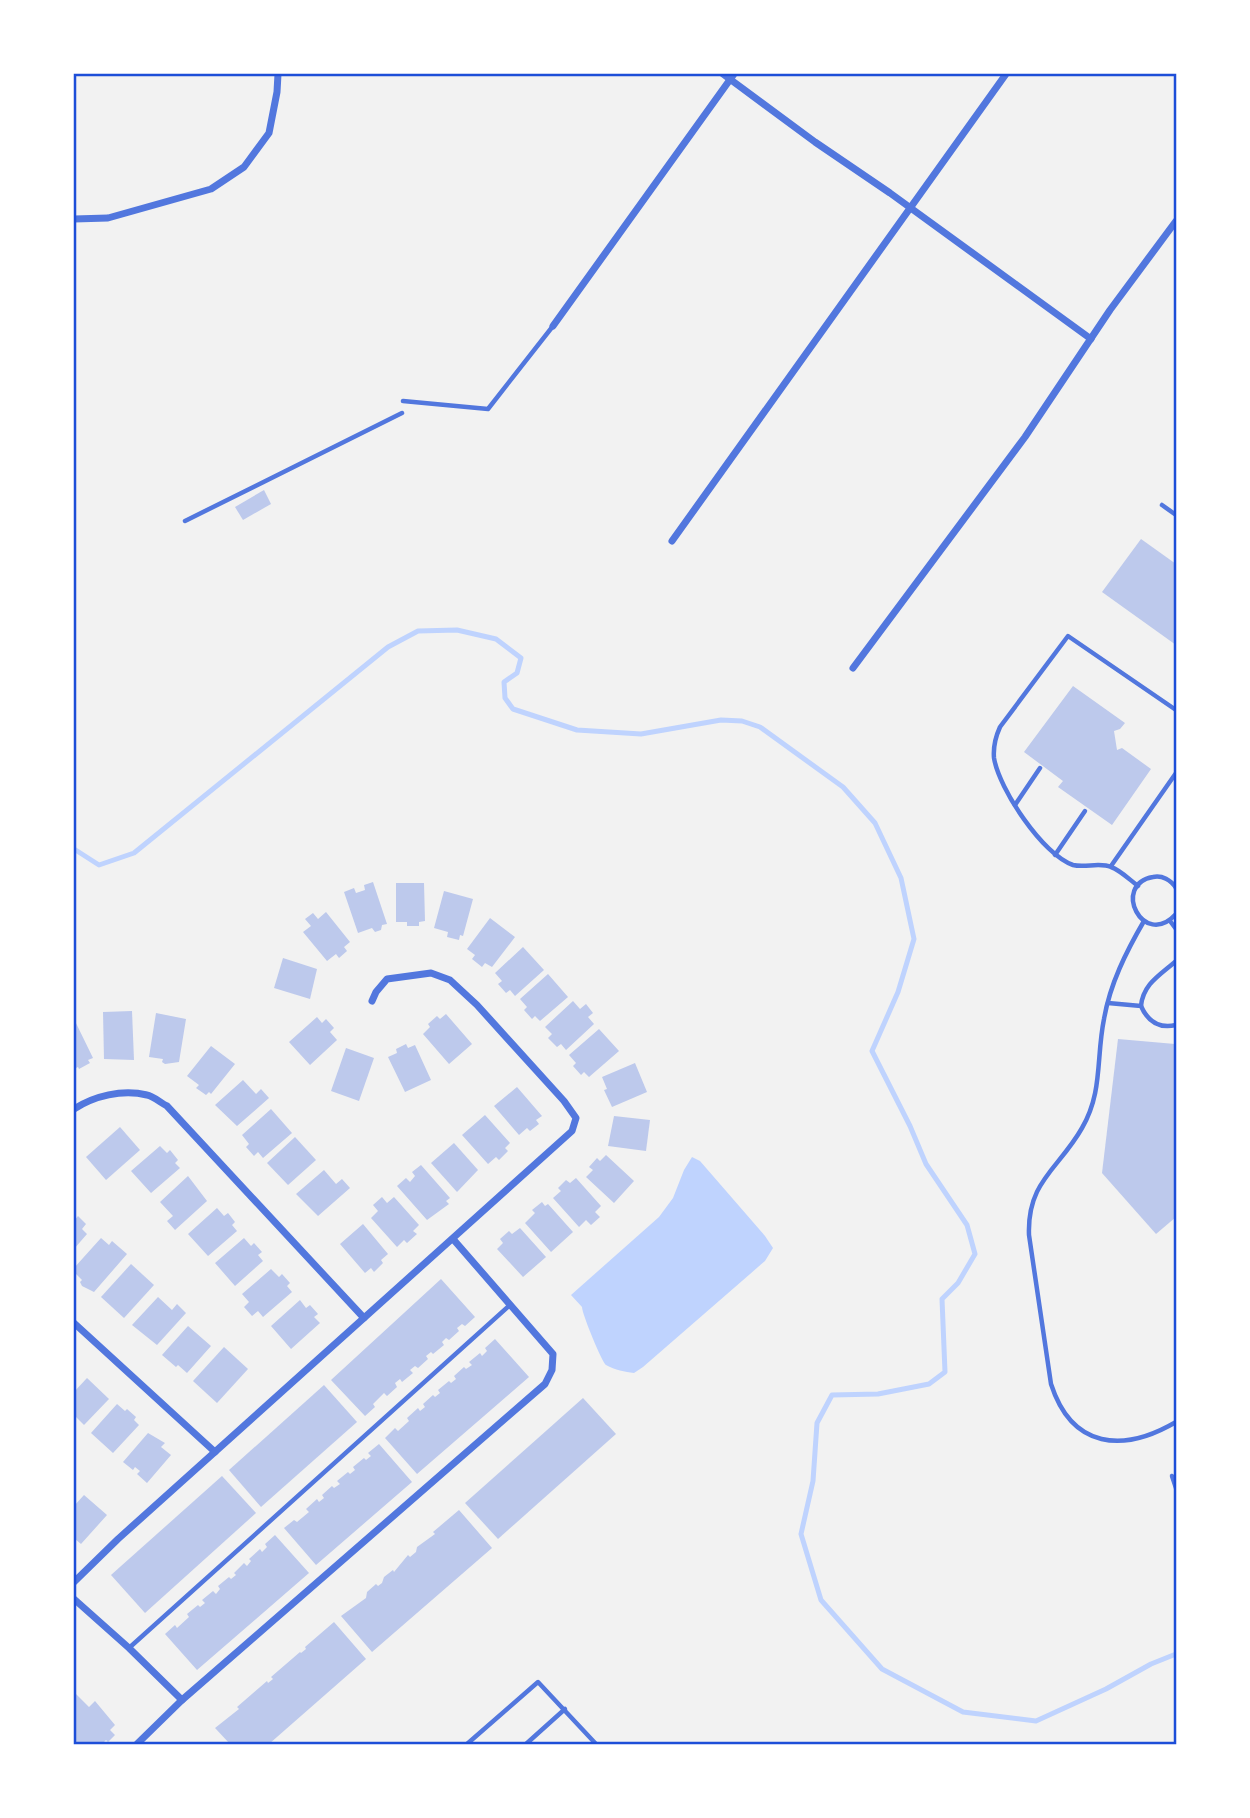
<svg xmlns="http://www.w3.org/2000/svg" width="1250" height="1818" font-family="'Open Sans',sans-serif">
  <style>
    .water { fill: #bfd3fe }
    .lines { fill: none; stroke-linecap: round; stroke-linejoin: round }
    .stream { stroke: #bfd3fe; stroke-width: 5 }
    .building { fill: #bdc9ec }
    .service { stroke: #5277de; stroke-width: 4.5 }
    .minor { stroke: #5277de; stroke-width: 7 }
    .neatline { fill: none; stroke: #1d4ed8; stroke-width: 2.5 }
  </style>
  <rect width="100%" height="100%" fill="#f2f2f2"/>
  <path class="water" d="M692,1157L700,1161L765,1236L773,1248L765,1261L643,1367L634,1373C625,1372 615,1370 606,1365C602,1362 582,1314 582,1307L571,1295L659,1217L673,1198L684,1170Z"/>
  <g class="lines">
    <path class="stream" d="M74,849L99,865L134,853L388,647L418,631L457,630L496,639L521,658L517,673L504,682L505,698L513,709L577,730L641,734L721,720L742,721L760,727L843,787L875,823L901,878L914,939L898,992L872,1051L910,1126L926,1164L967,1225L975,1254L958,1283L942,1299L945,1372L929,1384L878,1394L832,1395L817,1423L813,1481L801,1534L821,1600L882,1669L963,1712L1036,1721L1106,1689L1151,1664L1176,1654"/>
  </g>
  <g class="building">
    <path d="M264,490L271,504L243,520L235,507Z"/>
    <path d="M1141,539L1176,564V645L1102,592Z"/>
    <path d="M1073,686L1125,723L1120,729L1114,731L1117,750L1122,748L1151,769L1112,825L1058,787L1063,781L1024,752Z"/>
    <path d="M373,882L387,924L382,925L381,930L375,932L372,928L358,933L344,892L354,888L356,893L365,890L364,885Z"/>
    <path d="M396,883H424L425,921L419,922V926H407V922H396Z"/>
    <path d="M444,891L473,899L463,936L460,935L459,940L447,937L448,932L434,928Z"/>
    <path d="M326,912L350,942L344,947L347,951L339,958L336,954L327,961L303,932L311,926L305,919L313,913L318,919Z"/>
    <path d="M490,918L515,937L492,967L485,963L482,967L472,959L475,955L467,949Z"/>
    <path d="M523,947L544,970L515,996L510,990L506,993L498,984L502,981L495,973Z"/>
    <path d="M283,958L317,969L310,999L274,988Z"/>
    <path d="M548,974L568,997L540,1021L535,1016L532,1019L524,1010L527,1007L520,999Z"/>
    <path d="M573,1001L580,1009L586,1004L593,1013L588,1017L594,1024L566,1050L561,1044L557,1047L548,1038L552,1034L545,1027Z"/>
    <path d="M132,1011L134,1060L104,1059L103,1012Z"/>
    <path d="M156,1013L186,1019L179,1062L165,1064L162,1062L163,1059L149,1057Z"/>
    <path d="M446,1014L472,1044L449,1064L423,1034L430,1027L428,1024L437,1016L440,1019Z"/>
    <path d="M317,1017L322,1023L326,1019L334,1028L330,1032L337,1040L310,1065L289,1042Z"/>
    <path d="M74,1019L93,1058L88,1060L90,1063L79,1069L78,1067L74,1069Z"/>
    <path d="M599,1029L619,1051L589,1077L584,1072L581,1075L573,1066L576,1063L569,1055Z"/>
    <path d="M1118,1039L1175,1044L1176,1047V1217L1156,1234L1102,1173Z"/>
    <path d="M406,1044L408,1048L415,1045L431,1080L405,1092L388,1057L397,1053L396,1049Z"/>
    <path d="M211,1046L235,1064L211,1094L209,1092L206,1095L196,1088L199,1085L187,1076Z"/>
    <path d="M346,1048L374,1058L359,1101L331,1091Z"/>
    <path d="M635,1063L647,1092L612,1107L604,1090L607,1089L602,1077Z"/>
    <path d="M243,1080L256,1094L261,1089L269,1098L237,1126L215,1105Z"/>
    <path d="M517,1087L542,1116L536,1120L539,1124L530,1131L527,1128L519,1135L494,1106Z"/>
    <path d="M271,1109L292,1133L263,1158L258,1152L254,1156L246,1147L249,1144L242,1135Z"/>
    <path d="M485,1115L510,1143L505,1148L508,1151L499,1160L496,1157L488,1164L462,1135Z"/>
    <path d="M614,1116L650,1120L646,1151L608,1146Z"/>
    <path d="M120,1127L140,1150L106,1180L86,1157Z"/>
    <path d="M295,1137L316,1160L288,1185L267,1163Z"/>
    <path d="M454,1143L478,1170L457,1192L431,1163Z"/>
    <path d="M160,1146L167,1153L170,1150L178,1160L175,1163L180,1168L151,1193L131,1171Z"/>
    <path d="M606,1155L634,1181L614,1203L586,1177L593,1170L589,1167L597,1158L600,1161Z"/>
    <path d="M421,1165L450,1198L446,1201L449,1204L427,1220L397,1186L406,1178L410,1182L415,1176L412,1172Z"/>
    <path d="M324,1170L336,1184L342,1179L350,1188L318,1216L296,1194Z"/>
    <path d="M188,1176L207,1201L175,1230L167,1221L173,1216L160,1202Z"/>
    <path d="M576,1178L601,1206L595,1212L600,1217L591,1225L586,1220L579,1227L553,1198L561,1191L558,1188L566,1180L570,1183Z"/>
    <path d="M382,1197L387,1203L394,1197L419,1225L413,1231L417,1234L407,1243L404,1240L397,1247L371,1218L378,1211L373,1205Z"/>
    <path d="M542,1202L545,1206L548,1204L573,1232L551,1252L525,1223L535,1213L532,1210Z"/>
    <path d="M217,1208L224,1216L228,1213L235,1222L232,1225L237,1231L208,1256L188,1234Z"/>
    <path d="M78,1216L86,1224L82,1229L87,1234L74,1249V1221Z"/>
    <path d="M363,1224L388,1254L381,1260L383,1263L374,1272L371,1268L365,1273L340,1244Z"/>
    <path d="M520,1228L546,1257L523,1277L497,1249L503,1243L500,1239L509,1231L512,1234Z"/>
    <path d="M101,1238L109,1245L112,1241L127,1254L94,1292L82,1286L80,1282L82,1280L74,1272V1268Z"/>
    <path d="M244,1238L251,1246L254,1243L262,1252L258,1255L263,1261L235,1286L215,1263Z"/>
    <path d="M131,1264L154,1285L124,1318L101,1297Z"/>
    <path d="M271,1269L279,1277L282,1274L290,1283L287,1286L292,1292L263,1317L258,1311L252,1316L244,1307L249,1302L242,1294Z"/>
    <path d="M441,1279L475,1317L465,1326L462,1324L457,1328L459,1331L449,1340L446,1338L442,1342L444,1345L433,1354L431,1352L426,1356L428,1359L418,1368L415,1366L410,1370L413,1373L402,1382L400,1379L395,1383L397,1387L387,1396L384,1393L373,1404L375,1407L365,1416L331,1380Z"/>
    <path d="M158,1297L172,1310L177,1304L186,1313L157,1345L132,1325Z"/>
    <path d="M300,1300L306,1308L310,1305L318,1314L314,1317L320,1323L291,1349L271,1326Z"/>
    <path d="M188,1326L211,1346L187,1373L178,1365L176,1367L162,1355Z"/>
    <path d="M495,1339L529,1377L417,1474L385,1438L395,1428L398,1431L409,1421L407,1418L418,1408L420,1411L425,1407L423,1404L433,1395L435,1397L440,1393L438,1390L449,1381L451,1383L456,1379L454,1376L464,1367L466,1369L472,1365L469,1362L480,1353L482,1356L487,1351L485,1348Z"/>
    <path d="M224,1347L248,1369L217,1403L193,1381Z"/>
    <path d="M87,1378L109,1399L84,1425L74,1415V1392Z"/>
    <path d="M324,1385L357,1422L261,1507L229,1470Z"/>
    <path d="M583,1398L616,1434L498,1539L465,1503Z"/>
    <path d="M117,1404L125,1411L127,1409L136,1417L134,1420L139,1425L113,1453L91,1433Z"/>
    <path d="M148,1433L165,1443L161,1447L171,1455L147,1483L137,1474L140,1471L135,1467L133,1470L123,1462Z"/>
    <path d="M379,1444L412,1482L316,1565L284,1528L294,1520L297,1522L309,1512L306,1509L317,1499L319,1502L324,1498L322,1495L332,1486L334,1488L340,1484L337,1481L348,1472L350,1474L355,1470L353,1467L364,1458L366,1460L371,1456L368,1453Z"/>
    <path d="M222,1476L256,1513L145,1613L111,1575Z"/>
    <path d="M84,1495L107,1515L81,1544L75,1539L74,1541V1506Z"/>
    <path d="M459,1510L492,1548L372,1652L341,1616L366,1598L367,1592L376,1584L378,1586L382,1583L384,1577L393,1570L394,1572L408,1555L410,1557L416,1552L417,1547L435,1534L433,1532Z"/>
    <path d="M275,1535L309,1573L197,1670L165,1634L175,1625L177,1628L189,1617L187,1614L198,1605L200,1607L205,1603L202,1600L213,1591L216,1594L220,1589L218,1586L229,1577L231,1579L236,1575L234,1573L244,1563L247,1566L251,1561L249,1559L260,1549L262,1552L267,1547L265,1544Z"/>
    <path d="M334,1622L366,1659L269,1744H230L215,1728L239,1709L237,1707L267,1681L268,1683L273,1679L271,1677L300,1652L301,1653L306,1649L305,1647Z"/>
    <path d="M74,1692L89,1707L95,1701L115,1725L110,1730L115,1735L108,1742L106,1740L102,1744H74Z"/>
  </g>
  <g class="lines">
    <g class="service">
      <path d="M403,401L488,409L553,326"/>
      <path d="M1162,505L1176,515"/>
      <path d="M185,521L402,413"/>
      <path d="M1015,805L1040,768"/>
      <path d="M1055,855L1085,811"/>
      <path d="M1111,866L1176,773"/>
      <path d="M1138,886C1130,880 1120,870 1111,867C1100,862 1085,868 1073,865C1043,855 999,789 994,758C993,746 995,738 1000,727L1068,636L1176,710"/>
      <path d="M1176,888C1171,880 1162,875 1153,877C1111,884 1143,950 1176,914"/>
      <path d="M1144,921C1126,952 1110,984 1104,1019C1096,1058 1103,1092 1082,1128C1059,1169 1027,1181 1029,1235L1051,1384C1072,1449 1123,1453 1176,1422"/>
      <path d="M1170,921L1176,929"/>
      <path d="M1108,1003L1141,1006C1148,1022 1159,1029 1176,1025"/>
      <path d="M1141,1006C1143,984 1160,975 1176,961"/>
      <path d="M1172,1476L1176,1488"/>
      <path d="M129,1648L510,1305"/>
      <path d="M467,1744L538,1682L596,1744"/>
      <path d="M526,1744L565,1709"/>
    </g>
    <g class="minor">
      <path d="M723,74L815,142L890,193L1091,339"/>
      <path d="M74,219L108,218L211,189L244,167L269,133L277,92L278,74"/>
      <path d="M553,326L734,74"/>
      <path d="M672,541L1006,74"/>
      <path d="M853,668L1025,437L1110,310L1176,221"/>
      <path d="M74,1109C94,1096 122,1089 147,1095C153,1096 161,1103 167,1106L364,1318"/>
      <path d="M74,1323L215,1452"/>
      <path d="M74,1582L118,1539L572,1131L576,1118L564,1101L477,1005L450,980L431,973L387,979L376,992L372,1001"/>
      <path d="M74,1599L129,1648L182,1700"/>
      <path d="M137,1744L182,1700L545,1384L552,1370L553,1354L453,1239"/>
    </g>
  </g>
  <rect width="1250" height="1818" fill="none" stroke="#ffffff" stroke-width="150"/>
  <rect x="75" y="75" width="1100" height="1668" class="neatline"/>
</svg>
